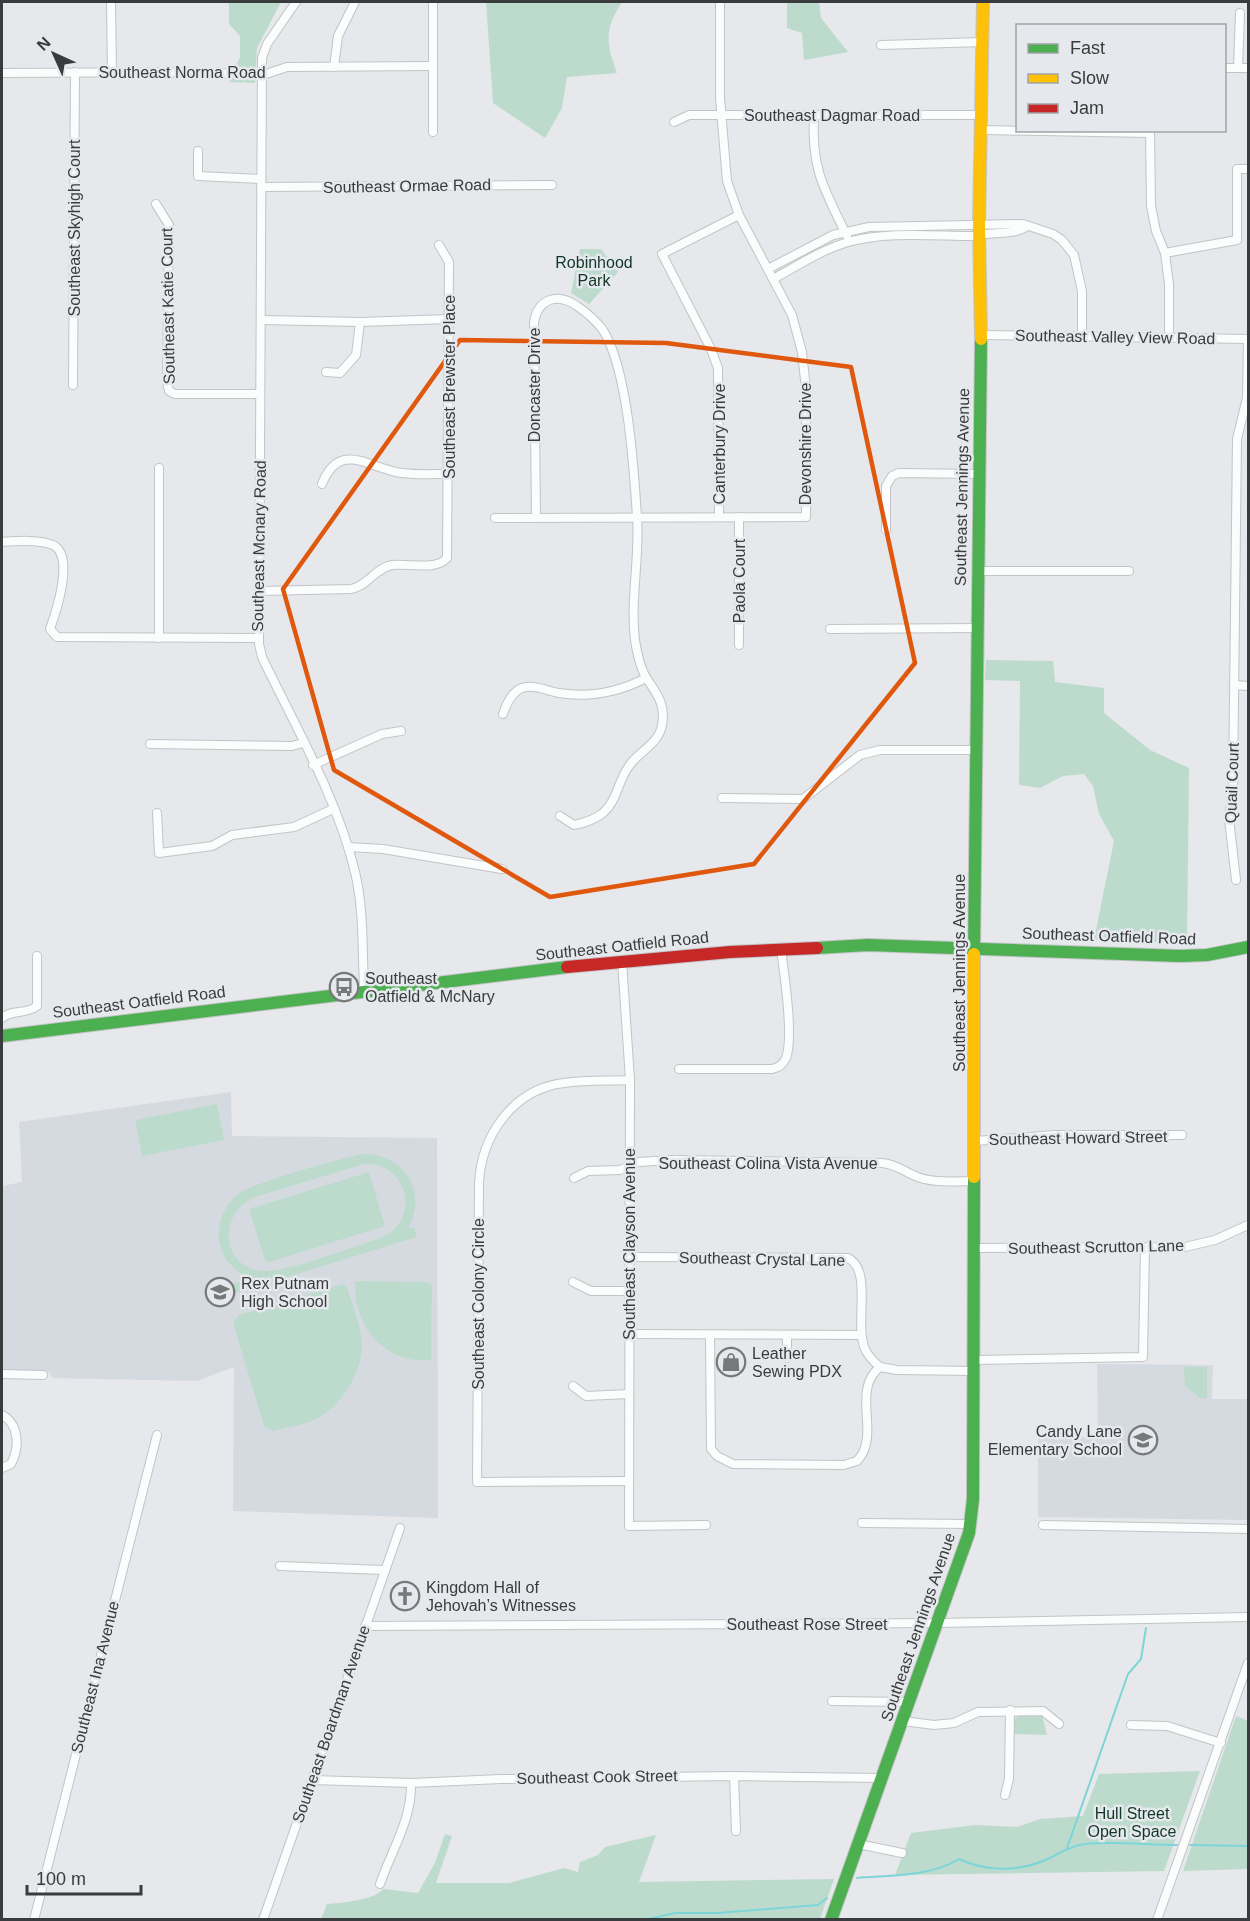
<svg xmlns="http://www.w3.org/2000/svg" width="1250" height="1921" font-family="Arial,sans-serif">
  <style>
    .built { fill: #d5dae0 }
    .green { fill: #bddbcc; fill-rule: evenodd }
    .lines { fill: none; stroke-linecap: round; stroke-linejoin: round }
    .stream { stroke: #7cd5d8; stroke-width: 2 }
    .street-casing { stroke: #c2c4c6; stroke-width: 10 }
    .fast-casing { stroke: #c2c4c6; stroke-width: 14 }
    .slow-casing { stroke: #c2c4c6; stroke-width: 14 }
    .jam-casing { stroke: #c2c4c6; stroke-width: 14 }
    .street { stroke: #fbfcfc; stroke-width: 8 }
    .fast { stroke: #4caf50; stroke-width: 12 }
    .slow { stroke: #ffc107; stroke-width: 12 }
    .jam { stroke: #c62828; stroke-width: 12 }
    .marked { fill: none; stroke: #df580e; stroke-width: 4.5; stroke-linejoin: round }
    .labels { text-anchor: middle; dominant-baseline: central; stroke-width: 5; stroke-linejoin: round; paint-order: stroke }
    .street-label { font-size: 16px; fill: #3a3b3c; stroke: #e5e8ec }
    .park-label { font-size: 16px; fill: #113825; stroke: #e5e8ec }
    .poi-label { font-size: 16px; fill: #3a3b3c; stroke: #e5e8ec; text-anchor: start }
  </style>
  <rect width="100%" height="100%" fill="#e6e8eb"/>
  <g class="built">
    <path d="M231,1092L232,1136L437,1138L438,1518L233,1511L234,1367L197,1381L52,1378L49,1372L2,1370V1186L22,1182L19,1122Z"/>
    <path d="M1097,1364L1213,1365L1212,1399H1248V1520L1038,1517V1438L1098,1437Z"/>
  </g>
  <g class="green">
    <path d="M229,2H281L257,48L255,83L229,82L240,57V36L229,24Z"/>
    <path d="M486,2H622C604,30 606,43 617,73L567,77L562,108L545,138L493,103Z"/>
    <path d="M787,2H819L821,18L848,52L804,60L802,33L787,28Z"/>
    <path d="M580,249H601L618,272L589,304L571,293Z"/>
    <path d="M986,660L1053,661L1055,682L1104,688V713L1150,750L1189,768L1187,943L1094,940L1114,841L1099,814L1093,786L1084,774L1063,776L1040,788L1019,785L1020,681L985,680Z"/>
    <path d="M217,1104L224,1140L142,1156L135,1120Z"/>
    <path d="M362,1154C405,1153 428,1192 408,1229L414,1227L417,1237L235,1293L233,1284L249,1278C233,1270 221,1258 219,1239C217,1222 225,1204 238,1194C257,1181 337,1160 362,1154ZM364,1164C409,1162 422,1221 380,1238C355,1246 287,1272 264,1271C221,1269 217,1213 255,1197Z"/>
    <path d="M369,1172L385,1226L266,1263L249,1209Z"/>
    <path d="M355,1281L427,1282L432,1286L431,1360C384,1365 353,1325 355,1281Z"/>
    <path d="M343,1284L347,1287C352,1305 362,1327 362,1345C362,1374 340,1408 314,1420C301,1426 286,1427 273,1431L264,1426L233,1323L239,1315Z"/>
    <path d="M1184,1367H1207V1398H1200L1185,1386Z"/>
    <path d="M1019,1715H1042L1047,1735L1012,1734V1722Z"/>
    <path d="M1236,1716L1248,1721V1869L1183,1871Z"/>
    <path d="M1200,1771L1164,1871L895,1875L911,1833L976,1825L1017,1827L1040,1819L1083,1816L1099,1774Z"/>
    <path d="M445,1834L452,1836L436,1883H509L564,1868L578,1872L580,1862L598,1855L605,1847L656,1835L639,1882L834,1879L820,1919H321L327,1904C341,1903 375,1900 383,1889L418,1893L435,1863Z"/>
  </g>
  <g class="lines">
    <g class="stream">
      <path d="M1190,1845L1248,1846"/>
      <path d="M1067,1848L1128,1674L1141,1659L1146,1628"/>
      <path d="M857,1878C890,1875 930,1877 959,1859C984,1871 1016,1872 1043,1861C1058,1855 1068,1846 1085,1844C1115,1841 1147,1845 1177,1845"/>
      <path d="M644,1920L675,1913H718L818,1905L827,1898"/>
    </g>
    <g class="street-casing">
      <g id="street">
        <path d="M111,2L112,73"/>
        <path d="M296,2L267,44L262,58L259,644L262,657C295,726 337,797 355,872C364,909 362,949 364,986L357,993"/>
        <path d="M881,45L983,42"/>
        <path d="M334,67L338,36L355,2"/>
        <path d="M1224,68H1248"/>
        <path d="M1238,68L1240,13"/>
        <path d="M2,73L194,72L263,75L287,67L433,66"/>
        <path d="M814,116C811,169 824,189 847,236"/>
        <path d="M674,122L689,115H982"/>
        <path d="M982,130L1150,133"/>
        <path d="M1150,130L1151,206L1156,231L1165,253L1169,284V338"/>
        <path d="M433,132V2"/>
        <path d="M198,151V176L261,179"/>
        <path d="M261,187L552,185"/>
        <path d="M156,204L169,225L167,382L169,391L175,394H260"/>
        <path d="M1165,253L1237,240V169H1248"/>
        <path d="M768,269L833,235L869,227L1023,224L1053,234L1062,240L1074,255L1082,291V337"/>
        <path d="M773,279C797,266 821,250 848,242C887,231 934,236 974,236C989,231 1015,236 1027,226"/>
        <path d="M261,320L360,322L449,319"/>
        <path d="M981,335L1248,339"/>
        <path d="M326,372L340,373L356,355L360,322"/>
        <path d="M73,385L75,72"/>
        <path d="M322,484C340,439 370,469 402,473C417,475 434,474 449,474"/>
        <path d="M719,517L718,368L711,349L662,254L739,215"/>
        <path d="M739,517V645"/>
        <path d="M495,518L806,517V389L802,352L792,315L739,215L727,181L720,98V2"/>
        <path d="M536,518L534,322C538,299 557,292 577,306C586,312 596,321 603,330C628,370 634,470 637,517C640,558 630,600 635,640C637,653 640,668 647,679C657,694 666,705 662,725C659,744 639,751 629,766C618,781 617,801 603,813C594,820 584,823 574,825L560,816"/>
        <path d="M886,530V486L892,476L899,473L979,474"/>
        <path d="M2,542C16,541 39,539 53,545C75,556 56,612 50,629L57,637L258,638"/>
        <path d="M978,571H1129"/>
        <path d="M260,591L351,589C368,586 375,568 392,565C408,563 436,571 447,558L449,262L439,245"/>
        <path d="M830,629L977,628"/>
        <path d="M159,638V468"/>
        <path d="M1234,685L1248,686"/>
        <path d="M503,714C506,705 511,692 522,688C534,684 547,691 559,693C590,698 619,692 646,678"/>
        <path d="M150,744L292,746L303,743"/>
        <path d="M313,765L382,734L401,731"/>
        <path d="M722,798L803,799L860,755L880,750H976"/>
        <path d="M157,813L159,853L212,846L232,835L294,827L333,809"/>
        <path d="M348,847L383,849L502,869"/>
        <path d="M1236,880L1229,819L1233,787L1237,439L1247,398L1248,339"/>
        <path d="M622,961L630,1080L629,1526L706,1525"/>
        <path d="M2,1018C12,1009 26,1015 37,1006V956"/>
        <path d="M679,1069H772C778,1068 783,1065 786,1058C794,1037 784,973 781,949"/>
        <path d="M975,1141L1055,1135H1182"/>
        <path d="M574,1178L588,1171L620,1170L638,1162L671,1160L882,1163C895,1164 902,1170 913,1175C931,1184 956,1181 975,1181"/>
        <path d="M975,1248L1185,1247L1215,1240L1248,1225"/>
        <path d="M629,1257L848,1258C873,1270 854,1324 865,1349C868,1356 874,1362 880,1367"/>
        <path d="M573,1282L591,1291H629"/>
        <path d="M629,1334L861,1335"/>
        <path d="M710,1335L711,1449L717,1456L733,1464L844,1465L857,1461C882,1435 850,1391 880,1367"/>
        <path d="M787,1358V1335"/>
        <path d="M975,1360L1143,1357L1145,1248"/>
        <path d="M880,1367L897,1370L975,1371"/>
        <path d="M2,1374L43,1375"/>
        <path d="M573,1386L586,1396L629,1394"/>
        <path d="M2,1415C19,1424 20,1447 11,1464L2,1468"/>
        <path d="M628,1481L477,1482L479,1184C481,1136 513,1089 564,1083C586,1080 608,1081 630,1080"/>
        <path d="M862,1523L971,1524"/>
        <path d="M1043,1525L1248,1529"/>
        <path d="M280,1566L383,1570"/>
        <path d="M365,1626L938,1623L1248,1617"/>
        <path d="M832,1701L909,1702"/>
        <path d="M903,1721L934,1725L954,1723L978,1712L1043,1711L1059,1724"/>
        <path d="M1131,1725L1167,1726L1221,1743"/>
        <path d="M734,1776L736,1831"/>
        <path d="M312,1780L411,1783L501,1779L734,1776L882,1778"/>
        <path d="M1005,1795L1009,1779L1010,1710"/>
        <path d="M858,1844L902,1853"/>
        <path d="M380,1884C392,1849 412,1820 411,1783"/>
        <path d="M34,1920L157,1435"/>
        <path d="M263,1920L400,1528"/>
        <path d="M1157,1920L1248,1663"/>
      </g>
    </g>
    <g class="fast-casing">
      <g id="fast">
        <path d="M817,948L868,945L1180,956L1207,955L1248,947"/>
        <path d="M974,954L981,339"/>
        <path d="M2,1036L567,967"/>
        <path d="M831,1920L969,1533L973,1499L974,1177"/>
      </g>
    </g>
    <g class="slow-casing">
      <g id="slow">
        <path d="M981,339L979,225L983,2"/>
        <path d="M974,1177V954"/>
      </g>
    </g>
    <g class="jam-casing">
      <path id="jam" d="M567,967L730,952L817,948"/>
    </g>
    <use href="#street" class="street"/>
    <use href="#fast" class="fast"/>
    <use href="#slow" class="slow"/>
    <use href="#jam" class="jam"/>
  </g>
  <path class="marked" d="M460,340L666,343L851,367L915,663L754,864L550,897L334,770L283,589Z"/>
  <defs>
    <g id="bus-ring" transform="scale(1.5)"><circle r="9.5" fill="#e5e8ec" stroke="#767879" stroke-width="1.5"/><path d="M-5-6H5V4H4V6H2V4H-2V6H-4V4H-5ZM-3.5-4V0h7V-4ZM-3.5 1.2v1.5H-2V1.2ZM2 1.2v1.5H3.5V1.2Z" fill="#767879"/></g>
    <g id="school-ring" transform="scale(1.5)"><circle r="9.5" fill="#e5e8ec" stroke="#767879" stroke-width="1.5"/><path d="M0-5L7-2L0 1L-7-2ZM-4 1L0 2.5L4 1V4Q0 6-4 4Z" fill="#767879"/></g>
    <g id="shop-ring" transform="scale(1.5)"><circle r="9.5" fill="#e5e8ec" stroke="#767879" stroke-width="1.5"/><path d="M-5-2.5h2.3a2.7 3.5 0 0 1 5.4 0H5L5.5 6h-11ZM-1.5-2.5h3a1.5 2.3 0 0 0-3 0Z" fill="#767879"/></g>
    <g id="church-ring" transform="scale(1.5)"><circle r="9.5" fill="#e5e8ec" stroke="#767879" stroke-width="1.5"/><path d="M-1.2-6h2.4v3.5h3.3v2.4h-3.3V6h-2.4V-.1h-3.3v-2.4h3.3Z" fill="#767879"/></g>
  </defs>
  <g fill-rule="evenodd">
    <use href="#bus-ring" x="344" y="987"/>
    <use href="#school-ring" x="220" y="1292"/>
    <use href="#shop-ring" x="731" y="1362"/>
    <use href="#school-ring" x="1143" y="1440"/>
    <use href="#church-ring" x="405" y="1596"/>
  </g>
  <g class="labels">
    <g class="street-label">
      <text x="182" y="72">Southeast Norma Road</text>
      <text x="832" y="115">Southeast Dagmar Road</text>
      <text transform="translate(407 186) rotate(-1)">Southeast Ormae Road</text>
      <text transform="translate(74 228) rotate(-90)">Southeast Skyhigh Court</text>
      <text transform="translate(168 306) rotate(-91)">Southeast Katie Court</text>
      <text transform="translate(1115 337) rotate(1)">Southeast Valley View Road</text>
      <text transform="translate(534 385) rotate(-90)">Doncaster Drive</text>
      <text transform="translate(449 387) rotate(-90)">Southeast Brewster Place</text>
      <text transform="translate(719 444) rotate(-90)">Canterbury Drive</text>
      <text transform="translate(805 444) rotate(-90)">Devonshire Drive</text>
      <text transform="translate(962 487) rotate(-89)">Southeast Jennings Avenue</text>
      <text transform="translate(259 546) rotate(-89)">Southeast Mcnary Road</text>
      <text transform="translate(739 581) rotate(-90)">Paola Court</text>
      <text transform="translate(1232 783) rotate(-88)">Quail Court</text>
      <text transform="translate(1109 936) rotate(2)">Southeast Oatfield Road</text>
      <text transform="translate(622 946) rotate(-6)">Southeast Oatfield Road</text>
      <text transform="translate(959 973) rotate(-90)">Southeast Jennings Avenue</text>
      <text transform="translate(139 1002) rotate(-7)">Southeast Oatfield Road</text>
      <text transform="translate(1078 1138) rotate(-1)">Southeast Howard Street</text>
      <text x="768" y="1163">Southeast Colina Vista Avenue</text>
      <text transform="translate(629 1244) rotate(-90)">Southeast Clayson Avenue</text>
      <text transform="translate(1096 1247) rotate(-1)">Southeast Scrutton Lane</text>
      <text transform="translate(762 1259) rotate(1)">Southeast Crystal Lane</text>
      <text transform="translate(478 1304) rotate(-90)">Southeast Colony Circle</text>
      <text x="807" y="1624">Southeast Rose Street</text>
      <text transform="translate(918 1627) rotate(-71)">Southeast Jennings Avenue</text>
      <text transform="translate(95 1677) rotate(-76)">Southeast Ina Avenue</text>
      <text transform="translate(331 1724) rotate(-71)">Southeast Boardman Avenue</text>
      <text transform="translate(597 1777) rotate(-1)">Southeast Cook Street</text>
    </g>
    <g class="park-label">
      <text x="594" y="262">Robinhood<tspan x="594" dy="18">Park</tspan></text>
      <text x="1132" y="1813">Hull Street<tspan x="1132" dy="18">Open Space</tspan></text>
    </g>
    <g class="poi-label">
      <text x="365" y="978">Southeast<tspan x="365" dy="18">Oatfield &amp; McNary</tspan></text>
      <text x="241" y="1283">Rex Putnam<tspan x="241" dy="18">High School</tspan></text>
      <text x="752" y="1353">Leather<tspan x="752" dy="18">Sewing PDX</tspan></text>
      <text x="1122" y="1431" text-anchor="end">Candy Lane<tspan x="1122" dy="18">Elementary School</tspan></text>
      <text x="426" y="1587">Kingdom Hall of<tspan x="426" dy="18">Jehovah’s Witnesses</tspan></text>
    </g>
  </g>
  <rect width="1250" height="1921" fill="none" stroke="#3a3b3c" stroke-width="6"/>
  <rect x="1016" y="24" width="210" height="108" fill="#e5e8ec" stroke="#a1a3a6" stroke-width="1.5"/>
  <rect x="1028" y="44" width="30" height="9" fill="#4caf50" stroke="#a1a3a6" stroke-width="1.5"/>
  <text x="1070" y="54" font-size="18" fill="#3a3b3c">Fast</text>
  <rect x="1028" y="74" width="30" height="9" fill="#ffc107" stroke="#a1a3a6" stroke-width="1.5"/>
  <text x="1070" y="84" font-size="18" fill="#3a3b3c">Slow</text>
  <rect x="1028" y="104" width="30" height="9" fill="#c62828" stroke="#a1a3a6" stroke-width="1.5"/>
  <text x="1070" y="114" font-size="18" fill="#3a3b3c">Jam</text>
  <g transform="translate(54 54) rotate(315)" stroke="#e5e8ec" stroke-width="4.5" paint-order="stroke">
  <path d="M0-4.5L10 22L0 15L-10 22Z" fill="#3a3b3c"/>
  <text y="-9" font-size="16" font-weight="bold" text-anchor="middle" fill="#3a3b3c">N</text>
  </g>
  <path d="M27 1885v9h114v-9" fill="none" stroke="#3a3b3c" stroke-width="3"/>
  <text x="36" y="1885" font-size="18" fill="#3a3b3c" stroke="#e5e8ec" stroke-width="4.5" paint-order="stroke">100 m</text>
</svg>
